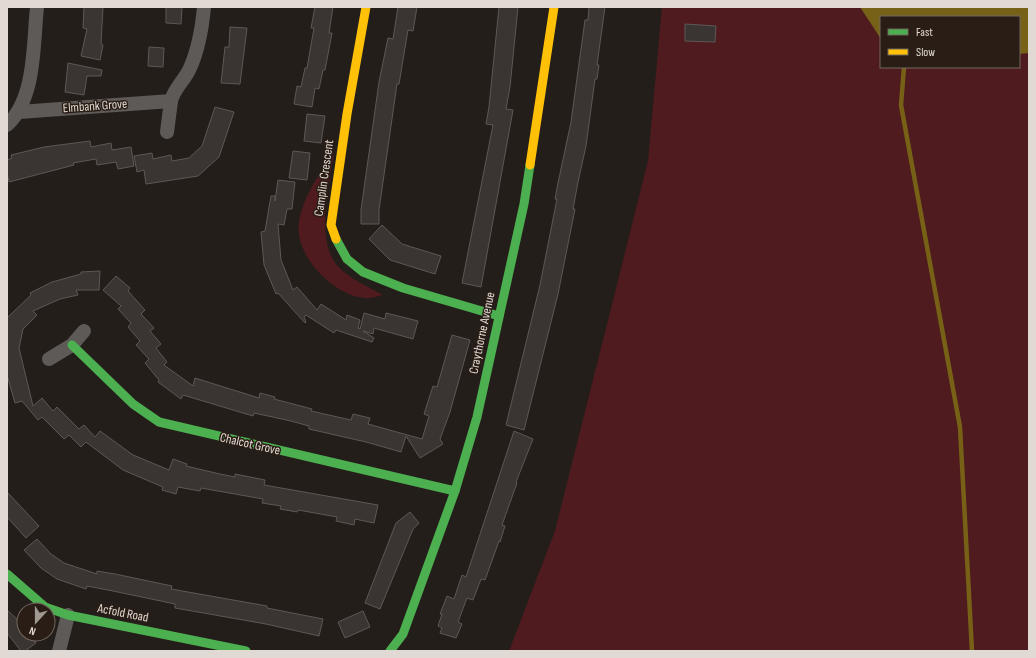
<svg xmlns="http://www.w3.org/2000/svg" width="1036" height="658" font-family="'Sofia Sans Condensed',sans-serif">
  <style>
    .green { fill: #4f1b1f; fill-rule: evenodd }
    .water { fill: #766116 }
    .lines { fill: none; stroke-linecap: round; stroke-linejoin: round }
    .stream { stroke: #766116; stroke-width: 4.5 }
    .building { fill: #3a3532; stroke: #5e5855 }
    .street { stroke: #5d5a58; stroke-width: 14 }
    .fast { stroke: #4caf50; stroke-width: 9 }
    .slow { stroke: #ffc107; stroke-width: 9 }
    .labels { text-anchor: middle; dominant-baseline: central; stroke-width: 3; stroke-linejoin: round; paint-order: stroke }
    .street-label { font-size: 13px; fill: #e1d9d4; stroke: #291d15 }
  </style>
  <rect width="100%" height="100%" fill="#241e1a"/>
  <g class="green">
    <path d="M662,7H1029V651H509L555,531L648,161ZM881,17H1019V67H881Z"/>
    <path d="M334,153C329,186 312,248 344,272C355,281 370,288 383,295C378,296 371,299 365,298C333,296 293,254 299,221C304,195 319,174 334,153Z"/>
  </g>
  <path class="water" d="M860,7H1029V53L1019,54V17H881V39Z"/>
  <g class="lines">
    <path class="stream" d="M904,67L901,105L960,427L972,651"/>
  </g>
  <g class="building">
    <path d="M84,7H103L101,44L103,45L100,60L81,56L87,29L83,28Z"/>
    <path d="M166,7H182L181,24L166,23Z"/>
    <path d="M315,7H333L329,33H332L325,70H323L319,89L315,88L312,107L294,104L297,86L301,87L305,68H307L314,28H311Z"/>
    <path d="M398,7H417L413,31L408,30L399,84H397L379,210V224H361V210L379,82L388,38L393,39Z"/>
    <path d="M499,7H518L510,87L506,109L513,110L481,287L462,283L493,125L486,124L489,107Z"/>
    <path d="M589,7H605L597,65H599L597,79H595L586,146L578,182L573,209H575L558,294L524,430L506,425L540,285L557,199H555L558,183L571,122L585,20H588Z"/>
    <path d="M685,24L716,26L715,42L685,41Z"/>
    <path d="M230,27L247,28L240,84L221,83L225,47H229Z"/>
    <path d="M149,47L164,48L163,67L148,66Z"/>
    <path d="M68,63L102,70L101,76H87L84,95L65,92Z"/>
    <path d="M215,107L234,112L219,157L198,176L146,184L144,170L137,172L134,156L152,153L153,159L171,155L172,161L189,158L202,146Z"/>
    <path d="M307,114L325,116L321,143L304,141Z"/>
    <path d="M90,141L91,147L111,143L112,150L131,147L134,166L118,169L116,162L97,165L96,159L73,163L74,165L9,182L7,173V160L12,158L11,155L44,147Z"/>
    <path d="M293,151L310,153L307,180L289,178Z"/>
    <path d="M278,180L295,182L292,209H287L284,225L278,224L281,260L293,290L297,287L317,310L321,304L346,320L347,315L360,320L358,328L360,329L364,313L385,319L386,313L418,321L413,339L374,328L373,334L363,331L374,338L372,342L336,330L334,333L306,315L304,317L306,322L305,323L278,293L276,294L264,265L261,232L265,231L271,196H275V201Z"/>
    <path d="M382,225L402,244L441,256L435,274L390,260L369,239Z"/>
    <path d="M100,271L99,290H76L78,295L60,299L33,311L37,315L23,329L19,348L33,406L42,398L53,411L57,407L79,429L84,425L95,437L100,431L133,455L169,470L173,459L187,464L186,466L220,474L235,477V474L265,480L264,485L378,505L374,523L355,519L354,525L336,521L337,517L298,510L297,512L280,509L281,506L262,503L263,499L201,488L200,491L178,487L176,494L162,490L163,487L123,470L86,442L81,447L69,435L64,439L42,417L38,420L22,401L15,403L7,375V318L31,295L30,293L52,282L81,274V272Z"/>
    <path d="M116,276L130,288L128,291L145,310L141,314L154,328L150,331L161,344L156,348L167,362L164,365L193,386L195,378L259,398L260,393L275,397L274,399L312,409L311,411L351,420L353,414L370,418L368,424L422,439L429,416L424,414L433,386L437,387L452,335L470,340L450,412L440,439L443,444L420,458L406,436L401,452L366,442L309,429V426L291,421L254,413L253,416L183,395L181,399L158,382L159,380L145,363L149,359L136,345L140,341L128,327L131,323L118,309L121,306L103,290Z"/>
    <path d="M514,431L533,439L516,482L517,483L502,525L505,526L500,542L499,541L485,580L481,579L473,600L467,598L458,622L462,624L456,638L440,633L442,628L438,626L442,614H440L447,596L454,599L462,575L466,577Z"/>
    <path d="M7,492L39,526L26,538L7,517Z"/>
    <path d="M410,512L419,523L413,529L380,609L365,603L396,523Z"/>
    <path d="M37,539L51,554L64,563L97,574V571L115,574L172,586L171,589L267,606V608L323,619L319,636L266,624L175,608V604L113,591L87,586L86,589L57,579L41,568L24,550Z"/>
    <path d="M7,610L19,621L24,618V634H30L36,643L25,651H21L7,633Z"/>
    <path d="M363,611L370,627L345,638L338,622Z"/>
  </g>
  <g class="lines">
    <g class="street">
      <path d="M19,112L171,101C174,88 185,80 190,68C199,48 202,29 204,7"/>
      <path d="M7,125C36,98 33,44 37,7"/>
      <path d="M167,132L171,101"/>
      <path d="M49,359L72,345L84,331"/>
      <path d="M59,651L68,615"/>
    </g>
    <g class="fast">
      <path d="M336,239L347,259L363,272L403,288L499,316"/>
      <path d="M72,345L133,404L159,422L455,491"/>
      <path d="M7,574L45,607L68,615L246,651"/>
      <path d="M390,651L403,634L455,491L477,417L524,204L530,165"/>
    </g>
    <g class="slow">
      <path d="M530,165L554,7"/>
      <path d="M336,239L331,225L347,114L366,7"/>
    </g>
  </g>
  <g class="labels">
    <g class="street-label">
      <text transform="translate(95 106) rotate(-4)">Elmbank Grove</text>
      <text transform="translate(324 178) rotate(-82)">Camplin Crescent</text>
      <text transform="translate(482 333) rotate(-78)">Craythorne Avenue</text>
      <text transform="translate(250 444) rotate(13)">Chalcot Grove</text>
      <text transform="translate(123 613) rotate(11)">Acfold Road</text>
    </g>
  </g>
  <rect width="1036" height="658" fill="none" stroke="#e1d9d4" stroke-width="16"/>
  <rect x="880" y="16" width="140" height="52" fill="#291d15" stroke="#736861"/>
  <rect x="888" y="29" width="20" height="6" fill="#4caf50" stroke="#736861"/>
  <text x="916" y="36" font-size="12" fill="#e1d9d4">Fast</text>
  <rect x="888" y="49" width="20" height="6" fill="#ffc107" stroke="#736861"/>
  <text x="916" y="56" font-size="12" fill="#e1d9d4">Slow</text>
  <g transform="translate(36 622) rotate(201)"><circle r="19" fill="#291d15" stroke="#736861"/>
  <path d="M0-3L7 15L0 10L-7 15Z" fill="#9f9893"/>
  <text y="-6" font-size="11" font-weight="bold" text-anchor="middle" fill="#e1d9d4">N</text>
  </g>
</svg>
